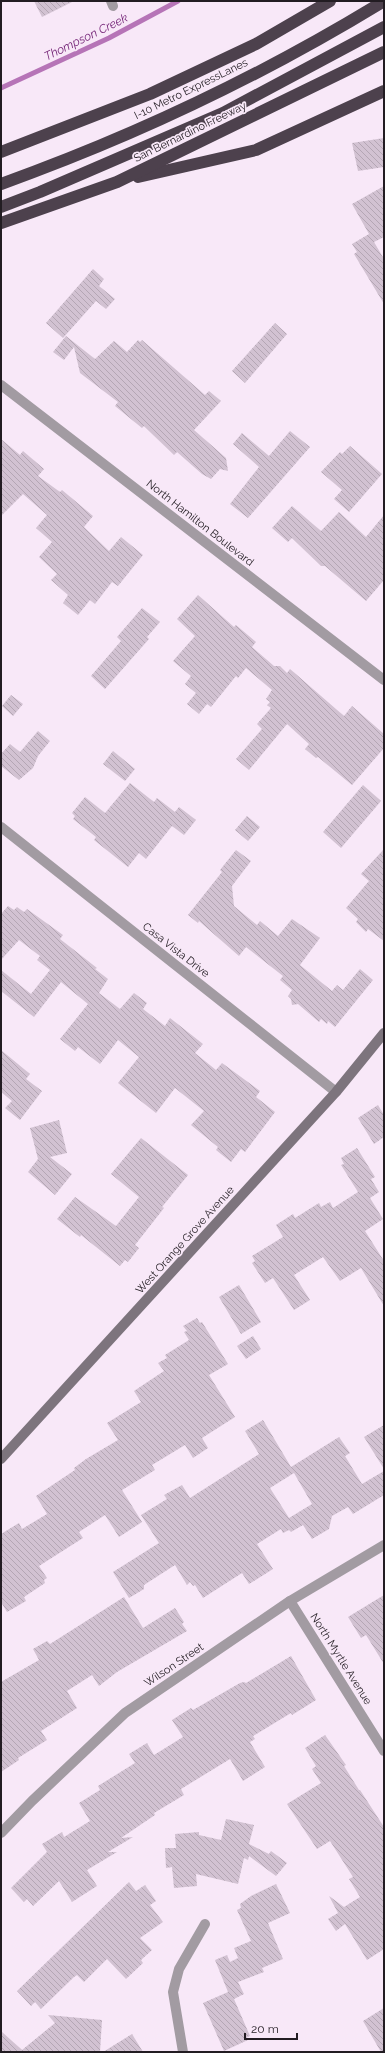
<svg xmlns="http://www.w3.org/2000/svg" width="385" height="2053" font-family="Raleway,sans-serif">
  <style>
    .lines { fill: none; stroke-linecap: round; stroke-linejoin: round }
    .stream { stroke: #b674b7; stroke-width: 5 }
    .building { fill: url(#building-back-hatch); fill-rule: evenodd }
    .street { stroke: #a29ba2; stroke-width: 10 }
    .secondary { stroke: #7d747d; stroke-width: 10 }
    .highway { stroke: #4d414d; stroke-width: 12 }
    .labels { text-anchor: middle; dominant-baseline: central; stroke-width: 3.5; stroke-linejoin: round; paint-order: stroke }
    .street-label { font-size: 11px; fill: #221c22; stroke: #f8e8f8 }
    .water-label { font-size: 12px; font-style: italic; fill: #732376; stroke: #f8e8f8 }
  </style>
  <defs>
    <pattern id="building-back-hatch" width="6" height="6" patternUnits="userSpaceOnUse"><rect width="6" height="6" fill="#d2c2d2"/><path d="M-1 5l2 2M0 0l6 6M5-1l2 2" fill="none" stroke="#b4a6b4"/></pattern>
  </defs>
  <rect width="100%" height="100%" fill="#f8e8f8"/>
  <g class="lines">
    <path class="stream" d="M1,88L109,38L178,1"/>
  </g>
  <g class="building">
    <path d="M34,1H74L42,17Z"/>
    <path d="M384,138V167L358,171L352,143Z"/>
    <path d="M384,186V237L374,242L384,259V304L354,254L357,252L352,244L369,234L352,204Z"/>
    <path d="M93,269L104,279L99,286L115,299L106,309L96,301L63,338L46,323Z"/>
    <path d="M275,323L287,334L245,383L232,371Z"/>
    <path d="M66,336L95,359L114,341L127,352L138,340L140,342L142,340L205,395L209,391L221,401L194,430L226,458L228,471L220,469L211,479L202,474L177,452L174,455L144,426L142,428L115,406L118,402L80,373L74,347L64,360L53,352Z"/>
    <path d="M290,431L310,447L248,518L230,504L259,467L233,444L242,433L269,456Z"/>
    <path d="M1,439L20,455L23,451L44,469L38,476L60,492L62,490L93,516L84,527L109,551L121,537L143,555L118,586L112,582L95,604L90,600L78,615L63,603L68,595L51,580L57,574L39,557L52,542L36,528L47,515L23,494L1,516Z"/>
    <path d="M350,446L382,474L349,512L334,499L342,490L321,472L340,452L342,454Z"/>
    <path d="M292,506L321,531L339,512L366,537L384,515V580L366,601L325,566H321L292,538L288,542L272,528Z"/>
    <path d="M198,595L234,627L236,625L256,642L252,647L274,666H280L287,673L290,669L344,716L352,706L384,734V748L352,785L318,757L316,758L305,749L309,744L287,724L249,770L236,759L262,729L257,724L271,708L267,705L270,702L266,699L272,690L246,668L238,678L236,676L211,707L207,704L199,714L187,704L196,693L185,684L191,676L173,661L195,636L177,619Z"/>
    <path d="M142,608L160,622L147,637L149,639L105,689L91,676L121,641L117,637Z"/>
    <path d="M11,695L23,704L13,716L2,706Z"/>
    <path d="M38,731L50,741L38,756L33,768L19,780L1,766V754L10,744L20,752Z"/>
    <path d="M113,751L135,769L125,781L103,764Z"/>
    <path d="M130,783L154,802L157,798L175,812L179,807L196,820L184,835L172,826L146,859L139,853L128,867L94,840L96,837L73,819L75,816L72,813L85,797L105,813Z"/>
    <path d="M363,785L381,801L341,848L323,832Z"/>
    <path d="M247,816L260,827L248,841L235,830Z"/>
    <path d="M384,849V941L368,929L366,932L356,922L358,919L346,908L369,881L361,874Z"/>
    <path d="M236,850L251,861L232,886L234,906L257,925L260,921L278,936L292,919L320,938L300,965L332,991L337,985L343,990L360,969L373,980L335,1027L328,1021L327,1024L321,1019L319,1022L298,1004L292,1005L291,999L288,996L292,990L280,980L283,976L246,947L239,956L199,921L198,923L188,915L222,872L220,870Z"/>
    <path d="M8,906L14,910L17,907L24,912L27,909L63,935L60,939L97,968L95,969L108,979L99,993L120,1009L134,993L147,1003L143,1009L165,1026L170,1018L203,1044L195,1053L216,1070L222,1063L260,1091L256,1097L275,1112L245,1152L241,1149L231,1162L216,1150L218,1147L191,1125L204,1111L175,1088L156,1113L118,1083L139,1057L118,1040L100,1064L78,1047L75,1051L60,1039L88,1004L61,982L34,1017L1,991V970L31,994L50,970L37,960L40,956L19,940L1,960V914Z"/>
    <path d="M1,1050L30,1074L26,1079L42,1091L20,1120L5,1108L12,1101L1,1092Z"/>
    <path d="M378,1105L384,1115V1137L374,1144L358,1118Z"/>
    <path d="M59,1120L67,1153L50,1157L72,1174L55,1195L28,1172L38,1159L30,1128Z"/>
    <path d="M141,1138L188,1175L162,1207L164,1208L135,1245L139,1248L128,1262L125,1260L120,1266L81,1235L80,1237L57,1219L75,1197L116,1226L139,1197L111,1174Z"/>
    <path d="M357,1148L375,1177L371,1179L379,1192L370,1198L383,1219L365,1231L384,1261V1306L361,1268L340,1281L323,1257L294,1275L310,1300L294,1310L273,1278L265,1283L252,1263L255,1261L252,1256L283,1237L276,1225L293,1214L295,1218L319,1203L321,1207L330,1202L333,1208L358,1192L341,1165L344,1164L341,1158Z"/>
    <path d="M239,1285L261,1322L241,1334L219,1297Z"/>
    <path d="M197,1318L200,1323L202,1322L228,1364L209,1375L235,1417L202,1438L208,1448L193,1458L185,1445L152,1465L155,1470L122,1490L142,1522L119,1537L105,1515L79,1532L83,1538L39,1566L47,1578L44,1580L45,1583L24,1597L26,1601L7,1612L1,1602V1534L19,1523L22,1529L47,1514L36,1496L75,1470L74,1468L86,1459L118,1440L107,1423L141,1402L134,1391L164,1371L158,1363L167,1358L165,1355L189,1340L184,1332L187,1331L183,1326Z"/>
    <path d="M253,1336L261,1349L246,1359L237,1346Z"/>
    <path d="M263,1420L291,1467L339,1437L350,1453L345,1456L362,1484L384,1471V1495L353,1514L348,1507L332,1516L329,1529L312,1539L303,1525L291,1532L289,1530L283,1533L281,1529L257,1544L273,1569L249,1584L242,1573L203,1598L195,1585L193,1586L190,1582L187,1585L175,1565L144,1585V1589L129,1598L113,1572L159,1543L141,1515L167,1499L164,1495L182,1485L190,1498L259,1454L245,1431ZM294,1473L312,1504L289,1518L270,1488Z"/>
    <path d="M384,1425V1469L364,1437Z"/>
    <path d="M384,1595V1664L366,1635L361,1638L348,1617Z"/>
    <path d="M124,1597L143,1628L175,1608L184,1622L182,1624L187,1631L117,1672L99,1686L92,1675L67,1691L77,1708L41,1731L47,1740L18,1758L19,1760L1,1772V1682L39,1660L33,1649L47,1641L50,1644Z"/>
    <path d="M291,1656L316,1700L292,1715L291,1713L253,1736L255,1739L250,1742L265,1767L243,1781L230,1759L181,1789L184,1795L154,1813L155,1815L121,1838L133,1837L108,1852H117L87,1870L97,1886L72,1902L59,1881L33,1906L27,1899L24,1902L11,1888L47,1852L42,1844L62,1832L64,1837L90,1821L79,1803L100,1790L98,1786L135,1763L129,1754L147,1743L154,1755L183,1737L172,1720L191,1708L193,1710L240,1683L244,1682L246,1683Z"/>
    <path d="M325,1735L346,1765L344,1766L359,1790H360L384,1827V1949L367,1960L345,1924L336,1931L328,1919L338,1913L329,1896L344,1907L360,1897L349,1879L353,1877L330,1841L317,1849L287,1804L321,1783L312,1769L316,1766L305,1748Z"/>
    <path d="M226,1819L254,1825L249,1844L269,1854L271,1851L287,1863L276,1876L249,1856L248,1860L244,1858L238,1884L196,1874L197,1886L174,1888L172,1867L166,1868L165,1848H176L175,1834L199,1832V1835L221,1840Z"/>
    <path d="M129,1882L136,1891L145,1885L156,1901L150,1905L163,1922L140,1938L152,1950L141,1960L143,1963L126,1979L107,1959L84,1982L77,1975L74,1977L41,2009L35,2002L31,2006L17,1991Z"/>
    <path d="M276,1884L290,1913L268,1923L283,1959L262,1968L264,1972L238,1982L244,1994L234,1999L250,2036L247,2037L248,2040L224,2051L203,2003L228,1992L215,1960L227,1955L230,1962L238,1958L234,1948L251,1941L237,1910L241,1908L240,1904L251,1896Z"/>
    <path d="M384,2008V2052H381L363,2021Z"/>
    <path d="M48,2015L102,2020L100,2052H1V2031L22,2050L55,2023Z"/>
    <path d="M132,2034L143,2052H103Z"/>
  </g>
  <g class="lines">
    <g class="street">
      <path d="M111,1L113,6"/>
      <path d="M1,385L384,680"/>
      <path d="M1,827L336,1092"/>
      <path d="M290,1601L384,1751"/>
      <path d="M1,1833L32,1801L125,1713L290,1601L384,1545"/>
      <path d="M183,2052L173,1992L179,1969L205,1924"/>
    </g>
    <path class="secondary" d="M1,1459L336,1092L384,1033"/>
    <g class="highway">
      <path d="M1,152L150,94L256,44L330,1"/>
      <path d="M138,177L256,150L384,91"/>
      <path d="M1,184C135,136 263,75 384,1"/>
      <path d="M1,207L40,192L223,113L384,27"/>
      <path d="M1,223L117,182L384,52"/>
    </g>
  </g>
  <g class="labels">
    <g class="street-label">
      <text transform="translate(191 89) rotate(-26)">I-10 Metro ExpressLanes</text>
      <text transform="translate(190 132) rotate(-26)">San Bernardino Freeway</text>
      <text transform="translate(200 523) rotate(38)">North Hamilton Boulevard</text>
      <text transform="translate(176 950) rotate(38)">Casa Vista Drive</text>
      <text transform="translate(185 1240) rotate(-48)">West Orange Grove Avenue</text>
      <text transform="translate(341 1659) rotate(58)">North Myrtle Avenue</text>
      <text transform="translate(174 1665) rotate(-34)">Wilson Street</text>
    </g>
    <g class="water-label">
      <text transform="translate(86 37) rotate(-26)">Thompson Creek</text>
    </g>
  </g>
  <rect width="385" height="2053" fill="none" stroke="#221c22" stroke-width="4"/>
  <path d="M245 2033v6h52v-6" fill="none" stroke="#221c22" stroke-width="2"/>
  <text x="251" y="2033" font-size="12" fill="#221c22" stroke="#f8e8f8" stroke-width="3" paint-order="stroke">20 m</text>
</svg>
